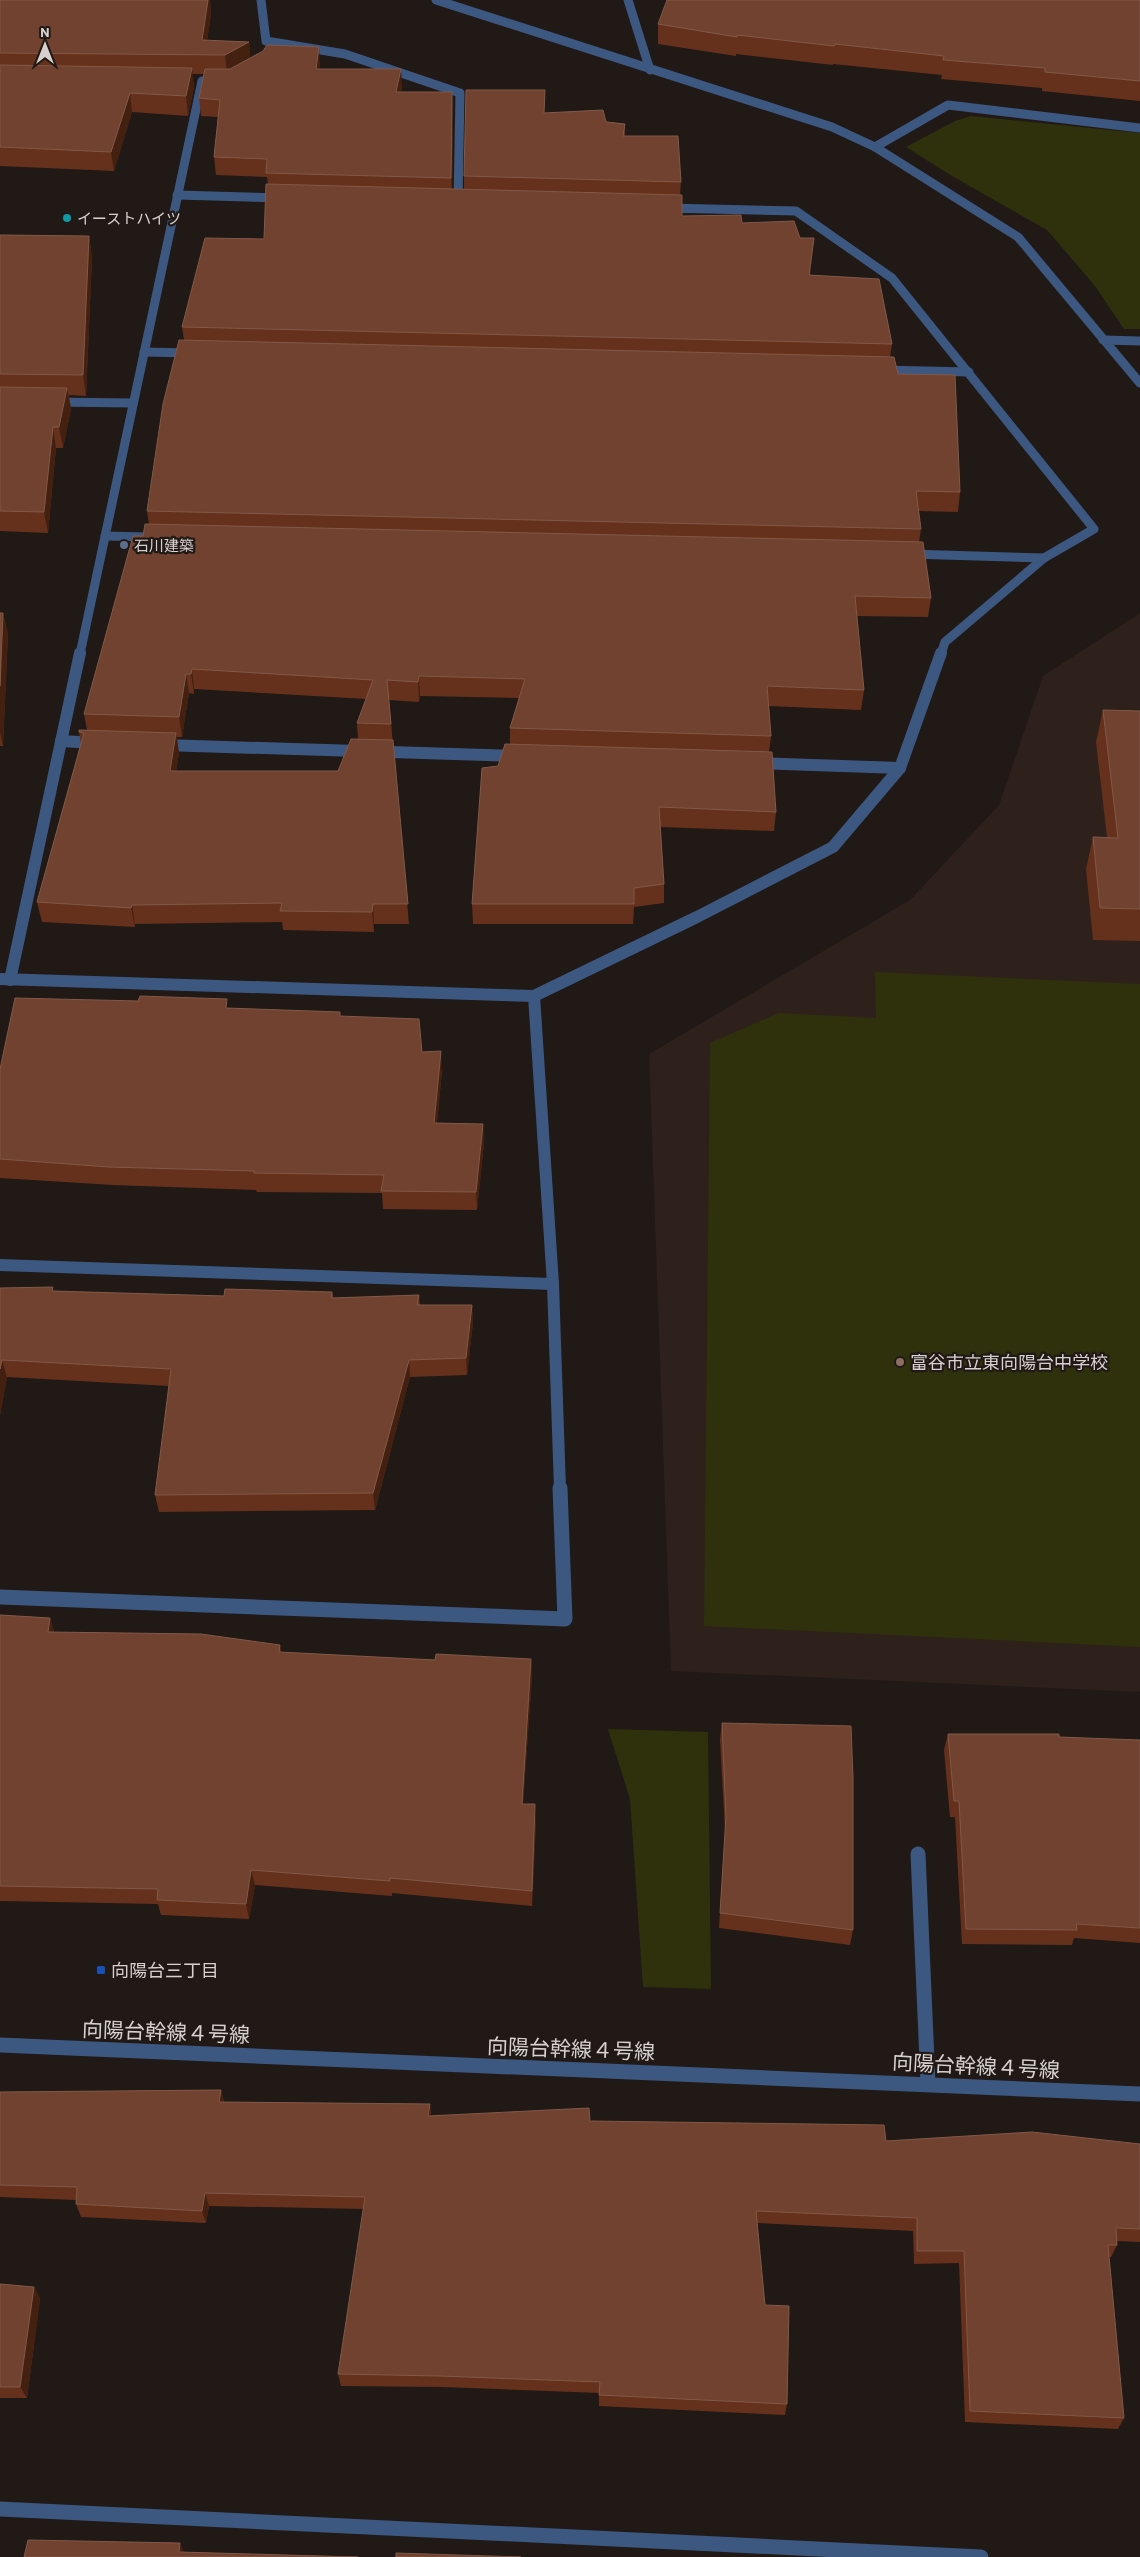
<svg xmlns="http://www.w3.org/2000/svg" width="1140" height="2557" font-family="Barlow,'Noto Sans JP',sans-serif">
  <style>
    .built { fill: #2e201b }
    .green { fill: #2f310c }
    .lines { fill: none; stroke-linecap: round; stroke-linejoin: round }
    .minor-far2 { stroke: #3c5780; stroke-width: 9 }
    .minor-far1 { stroke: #3c5780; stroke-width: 12 }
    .minor { stroke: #3c5780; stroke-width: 15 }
    .tertiary { stroke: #3c5780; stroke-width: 15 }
    .wall { fill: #65311c; fill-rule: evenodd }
    .shaded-wall { fill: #442011 }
    .building { fill: #71422f; stroke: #815948 }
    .culture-dot { fill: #0f9aa8; stroke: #201916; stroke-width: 2 }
    .service-dot { fill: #5c6f8a; stroke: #201916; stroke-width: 2 }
    .education-dot { fill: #8d6e63; stroke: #201916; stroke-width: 2 }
    .transit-dot { fill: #1a4fb4; stroke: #201916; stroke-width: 2 }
    .labels { text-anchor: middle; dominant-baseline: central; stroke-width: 4.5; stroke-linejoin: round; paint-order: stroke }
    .far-poi-label { font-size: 15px; fill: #d6d1cf; stroke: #201916; text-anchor: start }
    .poi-label { font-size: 18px; fill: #d6d1cf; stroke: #201916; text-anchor: start }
    .near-street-label { font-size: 21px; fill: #d6d1cf; stroke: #201916 }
  </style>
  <rect width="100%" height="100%" fill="#201916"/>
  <path class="built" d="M1140,613V1692L671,1671L649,1054L910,900L999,805L1043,676Z"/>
  <g class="green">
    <path d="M971,116L1140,133V329H1124L1095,286L1047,230L952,176L906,147L955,121Z"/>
    <path d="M875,972L1140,984V1647L704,1626L710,1043L779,1013L876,1018Z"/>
    <path d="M608,1729L708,1732L711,1989L643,1987L630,1799Z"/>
  </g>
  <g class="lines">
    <g class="minor-far2">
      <path d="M261,0L266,41L345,54L460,93L458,202"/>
      <path d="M436,0L832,127L875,147L1018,237L1140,383"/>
      <path d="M628,0L650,70"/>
      <path d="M875,147L948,105L1140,128"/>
      <path d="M177,195L281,198"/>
      <path d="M666,208L796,211L892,278L1094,529L1044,558L945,642L941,654"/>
      <path d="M1103,340L1140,341"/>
      <path d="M144,352L191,353"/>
      <path d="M881,370L969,372"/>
      <path d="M52,402L133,403"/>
      <path d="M105,536L150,537"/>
      <path d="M909,554L1044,558"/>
      <path d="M80,654L202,81"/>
    </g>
    <g class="minor-far1">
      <path d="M61,741L96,743"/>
      <path d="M163,745L518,756"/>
      <path d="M755,763L900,768"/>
      <path d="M0,979L534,996L697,917L833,847L900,768L941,653"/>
      <path d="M10,980L80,653"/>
      <path d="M534,996L553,1284L560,1489"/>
      <path d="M0,1265L553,1284"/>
    </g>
    <g class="minor">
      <path d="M0,1597L565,1619L560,1488"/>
      <path d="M918,1854L928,2084"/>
      <path d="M0,2509L981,2557"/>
    </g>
    <path class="tertiary" d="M0,2045L1140,2094"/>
  </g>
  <g class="wall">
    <path d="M0,0H210L211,14L207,41L249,42L250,58L320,65L319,69L402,86L401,92H452L453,110L452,189H464V176L545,113L625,124V136L681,182L680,195L682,216L742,223L800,238H814L810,275L892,344L890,357L898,374L960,492L958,512L918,511L921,529L919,542L931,598L928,617L856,616L864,690L861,710L769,706L771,736L769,752L776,812L774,831L660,827L664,884V903L634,907L633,924H473L472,904L498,766L510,744V728L519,698L420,696L419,702L389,700L409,924H374V932L283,930L282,922L135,924V927L42,922L37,902L81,744L79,732L87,730L84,714L143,536L149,524L147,511L184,340L182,327L264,239L268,184L267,177L216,175L214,157L218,117L201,116L199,98L204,74H192L194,87L188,116L132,112L114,171L0,166ZM194,689L366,699L357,723L358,739L338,771H176L179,753L177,737H182L189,693L194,694Z"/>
    <path d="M1140,0V101L1042,91V88L941,79L942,75L833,64V65L736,54V56L658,44V24Z"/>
    <path d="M0,235L89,236L92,257L86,396L69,395L71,409L63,448H56L48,533L0,531Z"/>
    <path d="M0,613H3L8,634L3,746H0Z"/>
    <path d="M1103,710L1140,711V941L1093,940L1086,869L1093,837H1107L1096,742Z"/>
    <path d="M228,1008L340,1012V1016L422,1052L442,1070L437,1123L483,1124L484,1143L477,1210L383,1209L382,1193L257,1192L256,1190L113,1185L0,1178V1069Z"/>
    <path d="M0,1288L54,1291L224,1296L332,1292L333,1298L419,1295L420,1305H472L473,1322L467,1375L410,1377L375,1510L159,1512L155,1495L169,1386L7,1377L0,1415Z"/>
    <path d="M0,1615L50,1618L54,1632L280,1645L281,1652L435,1660L531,1659L532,1676L523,1804L536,1820L532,1906L392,1893V1896L255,1885L249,1919L161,1915L158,1904L0,1901V1902Z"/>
    <path d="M722,1723L853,1930L850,1945L719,1928L725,1831L720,1739Z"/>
    <path d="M948,1734L1059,1737L1140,1740V1943L1074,1938L1072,1945L962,1944L955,1817H950L944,1750Z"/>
    <path d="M221,2090L224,2102L430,2104L431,2116L590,2121L886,2141L1140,2144V2242L1117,2241V2245L1111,2257H1109L1124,2418L1118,2429L965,2422L959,2263L914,2264L913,2231L757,2223L765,2305L787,2404L785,2415L599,2406V2393L442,2387L341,2386L338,2374L364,2209L209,2206L206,2223L81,2217L76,2204V2200L0,2197V2092Z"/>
    <path d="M0,2284L34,2287L40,2299L27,2398H0Z"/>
  </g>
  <g class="shaded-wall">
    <path d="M208,0H210L211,14L205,55L202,40Z"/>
    <path d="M249,42L251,62L227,74L225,55Z"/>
    <path d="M319,47L320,65L318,87L316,69Z"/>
    <path d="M192,68L194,87L188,116L186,96Z"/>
    <path d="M401,69L402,86L397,110L396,92Z"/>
    <path d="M452,92L453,110L452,196L451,178Z"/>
    <path d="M130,93L132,112L114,171L111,152Z"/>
    <path d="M89,236L92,257L86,396L83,375Z"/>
    <path d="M814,238L812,258L807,295L809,275Z"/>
    <path d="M67,388L71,409L63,448L59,427Z"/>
    <path d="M53,427L56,448L48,533L44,512Z"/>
    <path d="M3,613L8,634L3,746L0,733V686Z"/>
    <path d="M192,669L194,689V694L191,674Z"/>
    <path d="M186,674L189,693L182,737L179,717Z"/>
    <path d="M419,676L420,696L419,702L418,682Z"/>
    <path d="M176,733L179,753L173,790L170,771Z"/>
    <path d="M373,904L374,924V932L372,912Z"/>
    <path d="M132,905L135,924V927L131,908Z"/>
    <path d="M441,1051L442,1070L435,1142L434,1123Z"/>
    <path d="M483,1124L484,1143L477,1210L476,1192Z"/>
    <path d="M472,1305L473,1322L467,1375L466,1358Z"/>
    <path d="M2,1360L7,1377L0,1415V1369Z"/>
    <path d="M409,1360L410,1377L375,1510L373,1493Z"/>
    <path d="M50,1618L55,1634L48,1632Z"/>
    <path d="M531,1659L532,1676L522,1819V1804Z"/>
    <path d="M535,1804L536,1820L532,1906V1891Z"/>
    <path d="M251,1870L255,1885L249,1919L246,1904Z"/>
    <path d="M221,2090L224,2103L219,2102Z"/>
    <path d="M430,2104L431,2117L428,2116Z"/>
    <path d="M205,2193L209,2206L206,2223L202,2211Z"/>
    <path d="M34,2287L40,2299L27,2398L20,2387Z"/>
    <path d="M180,2543L184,2552H179Z"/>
  </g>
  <g class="building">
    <path d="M0,0H208L202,40L249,42L225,55L0,53Z"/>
    <path d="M667,0H1140V81L1045,72V68L943,60L944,56L835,44L834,46L737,35V37L658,24Z"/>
    <path d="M267,45L319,47L316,69H401L396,92H452L451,178L266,173L267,159L214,157L220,100L199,98L205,69H230L263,51Z"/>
    <path d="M0,65L192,68L186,96L130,93L111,152L0,147Z"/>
    <path d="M466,90H545L544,113L603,110L606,122L625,124L623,136H678L681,182L464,176Z"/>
    <path d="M266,184L682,195V216L741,215L742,223L794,221L800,238H814L809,275L879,279L892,344L182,327L205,238L264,239Z"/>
    <path d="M0,235L89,236L83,375L0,374Z"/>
    <path d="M179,340L894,357L898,374L955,375L960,492L916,491L921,529L147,511L163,404Z"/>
    <path d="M0,387L67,388L59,427H53L44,512L0,511Z"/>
    <path d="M145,524L923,542L931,598L855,596L864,690L767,686L771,736L510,728L525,679L419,676L418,682L387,680L391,724L357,723L373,680L192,669L191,674H186L179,717L84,714L133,536H143Z"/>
    <path d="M0,613H3L0,686Z"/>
    <path d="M1103,710L1140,711V909L1100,908L1093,837L1118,838Z"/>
    <path d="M79,730L176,733L170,771H338L351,739L393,740L408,904H373L372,912L280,911L282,903L132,905L131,908L37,902L84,733L79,732Z"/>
    <path d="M505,744L772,752L776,812L659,807L664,884L634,888V904H472L482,768L498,766Z"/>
    <path d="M140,996L227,999L226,1008L340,1012V1016L419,1019L422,1052L441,1051L434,1123L483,1124L476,1192L381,1191L384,1175L254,1173V1171L109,1167L0,1159V1069L15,998L138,1001Z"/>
    <path d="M53,1287L52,1291L224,1296L225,1289L332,1292V1298L419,1295L417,1305H472L466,1358L409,1360L373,1493L155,1495L171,1369L2,1360L0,1369V1288Z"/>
    <path d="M0,1615L50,1618L48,1632L201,1634L280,1645L279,1652L435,1660L436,1654L531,1659L522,1804H535L532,1891L390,1878V1881L251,1870L246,1904L157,1900L158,1889L0,1886Z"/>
    <path d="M722,1723L851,1726L853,1778V1930L720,1913L726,1816Z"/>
    <path d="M948,1734H1059V1737L1140,1740V1928L1076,1924L1077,1930L966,1929L959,1801H954Z"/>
    <path d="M221,2090L219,2102L430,2104L428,2116L589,2108L590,2121L884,2125L886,2141L1032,2132L1140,2144V2229L1116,2228L1117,2245H1108L1124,2418L970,2411L964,2251H917V2218L756,2211L765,2305L789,2306L787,2404L599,2395L600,2382L440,2376L338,2374L365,2197L205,2193L202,2211L76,2204L77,2187L0,2185V2092Z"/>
    <path d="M0,2284L34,2287L20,2387H0Z"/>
    <path d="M28,2540L180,2543L179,2552L358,2557H24Z"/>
    <path d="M396,2553L521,2557H396Z"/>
  </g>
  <circle class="culture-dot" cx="67" cy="218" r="5"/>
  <circle class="service-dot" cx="124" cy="545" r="5"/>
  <circle class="education-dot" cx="900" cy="1362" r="5"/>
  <rect class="transit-dot" x="96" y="1965" width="10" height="10" rx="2.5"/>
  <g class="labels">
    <g class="far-poi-label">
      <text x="77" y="218">イーストハイツ</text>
      <text x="134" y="545">石川建築</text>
    </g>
    <g class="poi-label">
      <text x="910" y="1362">富谷市立東向陽台中学校</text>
      <text x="111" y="1970">向陽台三丁目</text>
    </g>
    <g class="near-street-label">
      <text transform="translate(166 2031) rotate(2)">向陽台幹線４号線</text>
      <text transform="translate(571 2048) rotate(2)">向陽台幹線４号線</text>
      <text transform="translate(976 2065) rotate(3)">向陽台幹線４号線</text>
    </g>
  </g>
  <g transform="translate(45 45)" stroke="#201916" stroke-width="4" paint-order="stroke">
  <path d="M0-4L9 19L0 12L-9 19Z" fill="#d6d1cf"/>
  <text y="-8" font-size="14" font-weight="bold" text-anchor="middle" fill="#d6d1cf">N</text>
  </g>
</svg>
